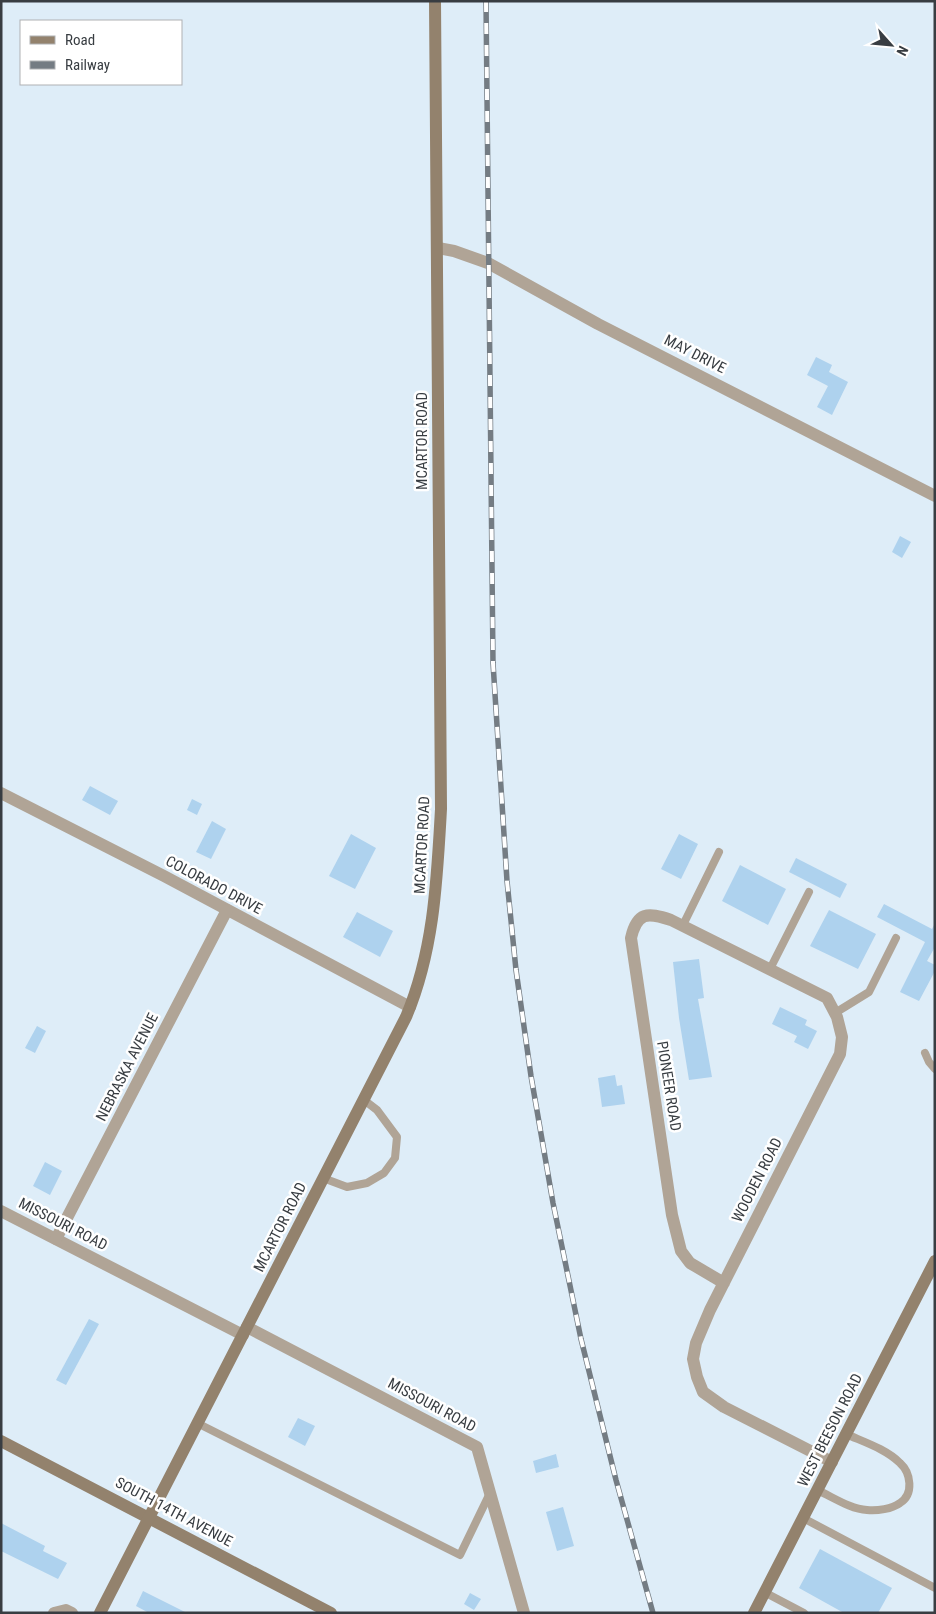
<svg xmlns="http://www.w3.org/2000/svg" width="936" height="1614" font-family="'Roboto Condensed',sans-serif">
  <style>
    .building { fill: #aed2ee }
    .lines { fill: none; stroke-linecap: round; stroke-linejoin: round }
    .lane { stroke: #b0a496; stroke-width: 8 }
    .street { stroke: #b0a496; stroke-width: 12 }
    .secondary { stroke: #93826d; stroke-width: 12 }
    .rail-casing { stroke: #747c83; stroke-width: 5.5 }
    .rail { stroke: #fff; stroke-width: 4; stroke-dasharray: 11; stroke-linecap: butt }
    .labels { text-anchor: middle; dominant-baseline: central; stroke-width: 5; stroke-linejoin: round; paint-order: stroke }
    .street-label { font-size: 15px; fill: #383d42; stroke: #fff }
  </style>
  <rect width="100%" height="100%" fill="#deedf8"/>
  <g class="building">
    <path d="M816,357L832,365L829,372L848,382L832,415L817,407L828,386L807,375Z"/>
    <path d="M900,536L911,542L902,558L892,552Z"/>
    <path d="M90,786L118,801L110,815L82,800Z"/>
    <path d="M192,799L202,804L197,815L187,810Z"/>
    <path d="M212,821L226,829L211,859L196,852Z"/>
    <path d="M351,834L376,848L355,889L329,876Z"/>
    <path d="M679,834L698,844L681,879L661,869Z"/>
    <path d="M796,858L847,884L840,898L789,872Z"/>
    <path d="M740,865L786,889L768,925L722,901Z"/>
    <path d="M884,904L932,929L935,923V947L927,961L935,965V971L919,1001L900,992L925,942L877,917Z"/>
    <path d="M829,910L876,934L858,969L810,946Z"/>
    <path d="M357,912L393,931L380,957L343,937Z"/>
    <path d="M699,959L704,998L698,999L712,1077L689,1080L679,1018L673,962Z"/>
    <path d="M780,1007L807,1020L805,1025L817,1031L808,1049L794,1042L797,1036L772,1024Z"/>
    <path d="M37,1026L46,1031L35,1053L25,1048Z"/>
    <path d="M615,1075L617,1086L622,1085L625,1104L602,1107L598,1078Z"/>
    <path d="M45,1162L62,1171L50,1195L33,1186Z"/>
    <path d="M89,1319L99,1324L66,1385L56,1380Z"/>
    <path d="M298,1418L315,1426L305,1446L288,1437Z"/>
    <path d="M556,1454L559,1467L536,1473L533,1461Z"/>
    <path d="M563,1507L574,1546L557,1551L546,1512Z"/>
    <path d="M1,1523L45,1546L43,1551L67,1563L58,1579L1,1551Z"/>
    <path d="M820,1549L892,1588L878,1613H844L799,1588Z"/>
    <path d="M143,1591L187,1613H149L136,1606Z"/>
    <path d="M470,1593L481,1599L474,1610L464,1604Z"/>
  </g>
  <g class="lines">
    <g class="lane">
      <path d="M683,925L719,852"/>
      <path d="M770,969L809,892"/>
      <path d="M835,1013L869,992L896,938"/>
      <path d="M925,1053L929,1062L935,1069"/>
      <path d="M323,1178L347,1187L367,1183L384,1173L395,1158L397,1137L377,1110L364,1100"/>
      <path d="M197,1423L460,1555L490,1493"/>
      <path d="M817,1490C833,1497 850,1509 867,1510C877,1511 892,1509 900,1503C914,1494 911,1473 900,1463C886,1449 864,1442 846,1434"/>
      <path d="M803,1518L935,1588"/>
      <path d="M764,1592L804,1613"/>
    </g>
    <g class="street">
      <path d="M438,248L454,251L488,263L598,324L935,496"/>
      <path d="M1,793L164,876L410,1007"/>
      <path d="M1,1211L243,1335"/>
      <path d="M56,1239L227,910"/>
      <path d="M724,1283L690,1263L681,1251L672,1215L631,938C637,912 647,912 671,920L827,998L837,1017L842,1037L840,1054L710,1310L696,1343L693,1359L697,1377L703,1392L724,1407L832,1462"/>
      <path d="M247,1327L477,1447L524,1613"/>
      <path d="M54,1613L66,1610L72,1613"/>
    </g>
    <g class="secondary">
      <path d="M1,1441L331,1613"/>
      <path d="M100,1613L406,1017C434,951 437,880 441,809L435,1"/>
      <path d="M754,1613L935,1261"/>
    </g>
    <g class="rail-casing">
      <path id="rail" d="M486,1L493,663L507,881L516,970L531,1076L553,1203L581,1339L616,1480L653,1613"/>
    </g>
    <use href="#rail" class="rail"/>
  </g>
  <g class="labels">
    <g class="street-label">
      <text transform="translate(695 354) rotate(27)">MAY DRIVE</text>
      <text transform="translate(422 441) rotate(-90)">MCARTOR ROAD</text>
      <text transform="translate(422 845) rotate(-87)">MCARTOR ROAD</text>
      <text transform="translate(214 885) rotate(28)">COLORADO DRIVE</text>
      <text transform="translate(127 1067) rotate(-63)">NEBRASKA AVENUE</text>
      <text transform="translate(669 1086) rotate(81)">PIONEER ROAD</text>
      <text transform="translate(757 1180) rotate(-63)">WOODEN ROAD</text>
      <text transform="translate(63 1224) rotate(27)">MISSOURI ROAD</text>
      <text transform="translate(280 1227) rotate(-63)">MCARTOR ROAD</text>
      <text transform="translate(432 1405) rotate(28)">MISSOURI ROAD</text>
      <text transform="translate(830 1430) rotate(-63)">WEST BEESON ROAD</text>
      <text transform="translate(174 1512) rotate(28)">SOUTH 14TH AVENUE</text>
    </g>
  </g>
  <rect width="936" height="1614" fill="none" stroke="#383d42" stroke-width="5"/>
  <rect x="20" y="20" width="162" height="65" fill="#ffffff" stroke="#afb1b3"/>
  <rect x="30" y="36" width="25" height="8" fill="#93826d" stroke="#afb1b3"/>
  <text x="65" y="45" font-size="15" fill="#383d42">Road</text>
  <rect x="30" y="61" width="25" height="8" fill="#747c83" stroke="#afb1b3"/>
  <text x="65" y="70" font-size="15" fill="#383d42">Railway</text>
  <g transform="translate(891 45) rotate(117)" stroke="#ffffff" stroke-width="4" paint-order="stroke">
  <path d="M0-4L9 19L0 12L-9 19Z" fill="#383d42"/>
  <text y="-8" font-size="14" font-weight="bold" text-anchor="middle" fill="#383d42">N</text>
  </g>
</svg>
